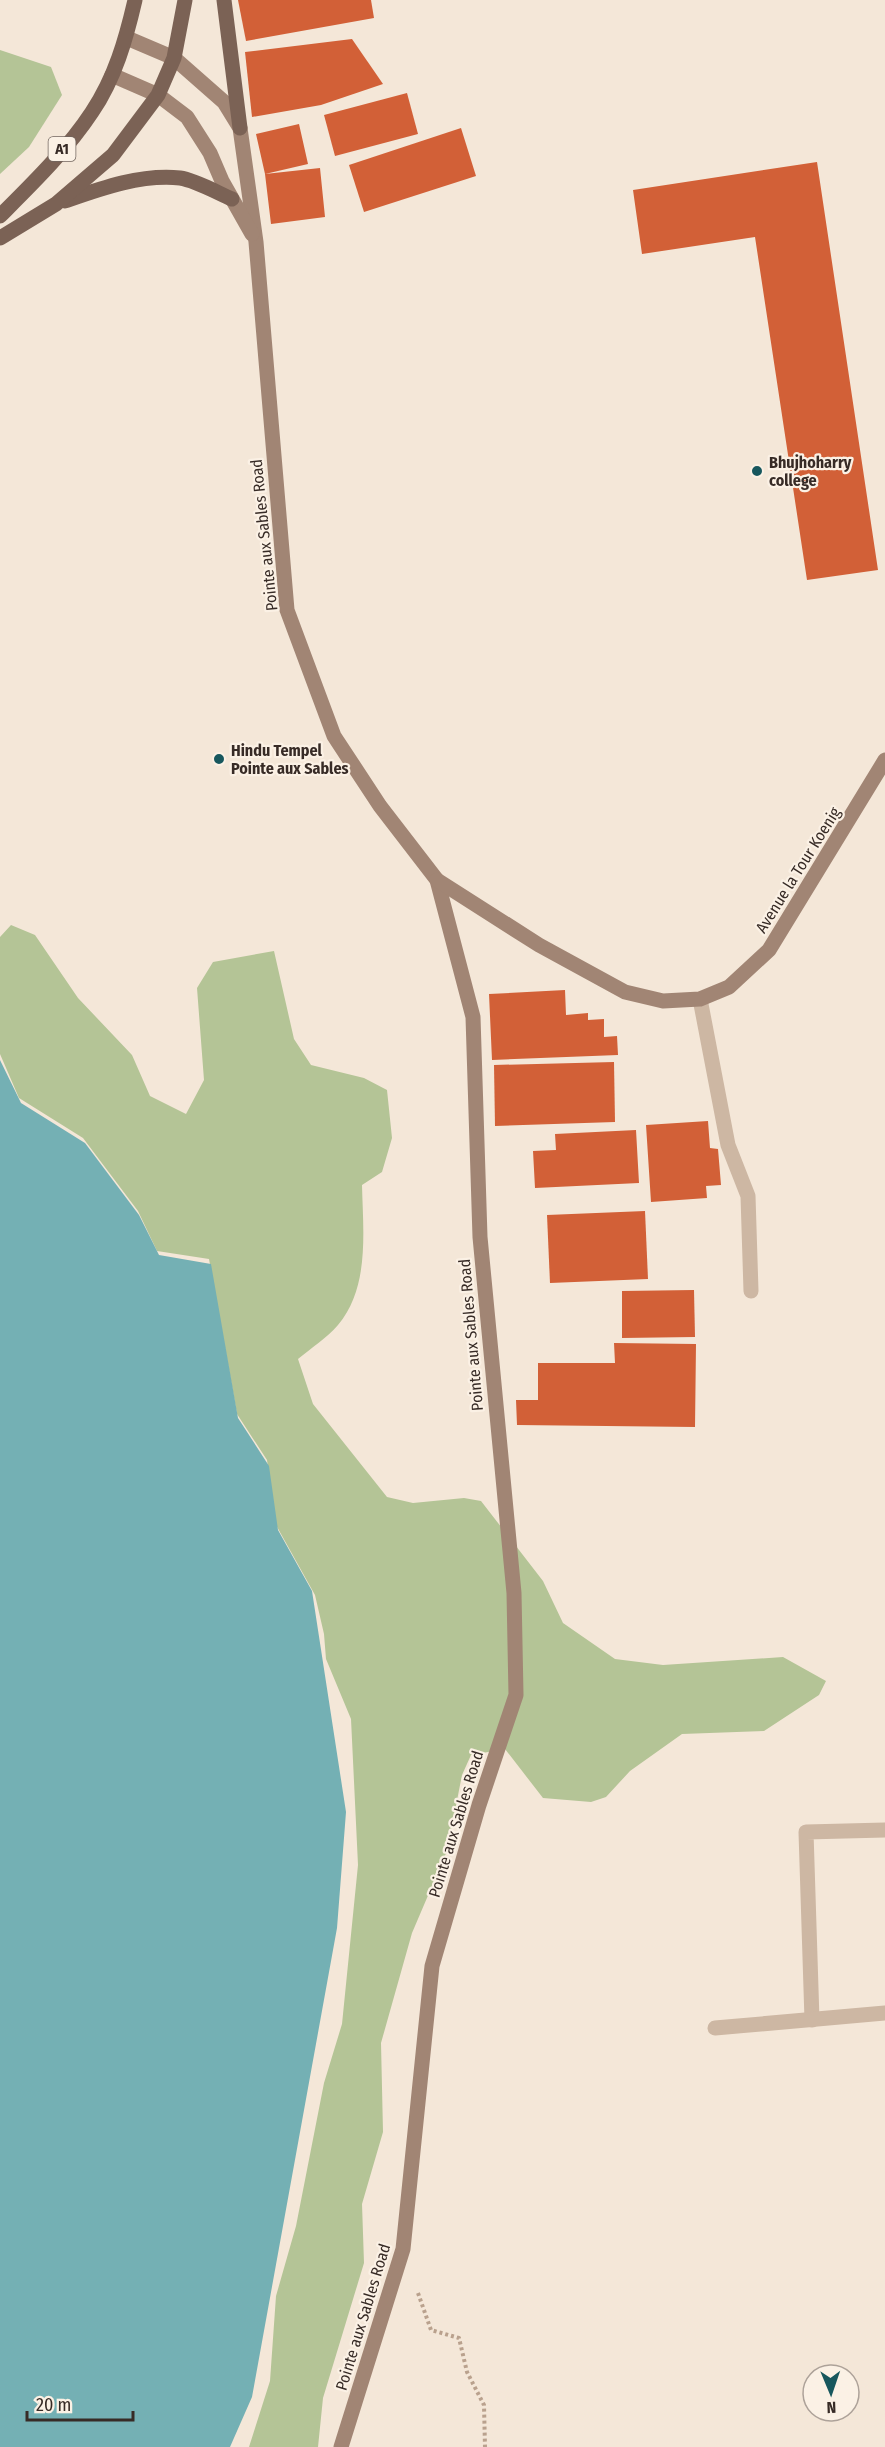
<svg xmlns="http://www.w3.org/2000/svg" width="885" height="2447" font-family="'Fira Sans Condensed',sans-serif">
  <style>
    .green { fill: #b4c496 }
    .water { fill: #74b0b4 }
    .building { fill: #d26037 }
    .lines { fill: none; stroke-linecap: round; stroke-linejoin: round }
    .path { stroke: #b9a18d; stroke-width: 4; stroke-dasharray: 3 3; stroke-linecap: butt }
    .street { stroke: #cdb7a3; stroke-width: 15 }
    .secondary { stroke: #a18574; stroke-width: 15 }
    .primary { stroke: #7b6255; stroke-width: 15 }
    .poi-dot { fill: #17575d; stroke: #fbf1e5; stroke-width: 2 }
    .labels { text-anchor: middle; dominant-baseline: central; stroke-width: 4.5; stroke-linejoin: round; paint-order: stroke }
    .shield { fill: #fbf1e5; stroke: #72665f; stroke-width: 1.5 }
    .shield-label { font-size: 15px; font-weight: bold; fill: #372b26 }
    .poi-label { font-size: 16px; font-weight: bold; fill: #372b26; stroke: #fbf1e5; text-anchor: start }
    .street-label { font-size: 16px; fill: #372b26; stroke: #fbf1e5 }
  </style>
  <rect width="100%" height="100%" fill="#f4e7d8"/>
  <g class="green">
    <path d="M0,50L51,67L62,95L29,147L0,174Z"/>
    <path d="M11,925L35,935L78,998L132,1055L150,1096L186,1114L204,1080L197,988L213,962L274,951L294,1039L311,1065L364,1078L387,1090L392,1138L382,1172L362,1185C363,1231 370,1287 338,1325C327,1338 311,1348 298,1359L313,1404L387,1497L413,1503L464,1498L481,1501L543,1581L563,1623L615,1659L663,1665L783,1657L826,1681L819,1695L764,1731L682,1734L630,1771L606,1797L591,1802L543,1798L505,1749L471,1755L462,1775L447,1851L412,1933L381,2043L383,2132L362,2204L364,2263L323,2398L318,2447H249L270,2381L276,2296L296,2226L324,2083L342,2024L358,1865L351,1719L326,1659L324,1634L315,1595L276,1525L267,1460L237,1414L209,1259L157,1251L138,1211L83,1138L19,1098L0,1054V937Z"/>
  </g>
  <path class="water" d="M0,1060L21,1103L85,1143L139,1215L159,1255L211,1264L238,1418L269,1466L278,1530L312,1591L346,1812L337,1928L252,2397L230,2447H0Z"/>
  <g class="building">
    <path d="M238,0H371L374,18L246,41Z"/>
    <path d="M352,39L383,84L321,105L252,117L245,52Z"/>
    <path d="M407,93L418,134L335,156L324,115Z"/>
    <path d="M299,124L308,164L265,174L320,168L325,217L271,224L265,174L256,134Z"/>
    <path d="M461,128L476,176L364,212L349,165Z"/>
    <path d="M817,162L878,570L807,580L755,237L642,254L633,190Z"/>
    <path d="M565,990L566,1015L588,1013V1020L604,1019V1037L617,1036L618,1055L492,1060L489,994Z"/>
    <path d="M614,1062L615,1122L495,1126L494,1065Z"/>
    <path d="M708,1121L710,1148L718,1149L721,1185L706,1186L707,1198L651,1202L646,1125Z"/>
    <path d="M636,1130L639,1183L535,1188L533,1151L556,1150L555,1134Z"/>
    <path d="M645,1211L648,1279L550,1283L547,1215Z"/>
    <path d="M694,1290L695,1337L622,1338V1291Z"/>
    <path d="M614,1343L696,1344L695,1427L517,1425L516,1400H538V1363H615Z"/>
  </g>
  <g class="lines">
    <path class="path" d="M418,2293L431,2330L459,2338L467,2372L484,2405L485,2447"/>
    <g class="street">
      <path d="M700,999L728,1145L748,1196L751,1291"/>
      <path d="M812,2020L806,1832L885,1830"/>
      <path d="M715,2028L885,2013"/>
    </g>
    <g class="secondary">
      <path d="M127,38L174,58L224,102L240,128L256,242L287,610L334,736L380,806L437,880L473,1017L480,1237L514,1593L516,1695L479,1805L432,1966L403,2249L341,2447"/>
      <path d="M112,75L158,95L187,117L210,153L222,181L252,234"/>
      <path d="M437,880L539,945L625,992L663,1001L700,999L729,987L769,950L885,760"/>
    </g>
    <g class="primary">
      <path d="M224,0L240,128"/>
      <path d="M65,201C102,188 141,174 180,178C195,180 218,193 232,199"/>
      <path d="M0,216C32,184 67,150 92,112C115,78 126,39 135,0"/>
      <path d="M0,238L56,204L113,155L158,95L174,58L185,0"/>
    </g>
  </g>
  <g class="poi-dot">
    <circle cx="757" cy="471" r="6"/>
    <circle cx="219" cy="759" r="6"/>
  </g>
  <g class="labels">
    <rect class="shield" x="48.5" y="137" width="27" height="24" rx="4.5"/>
    <g class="shield-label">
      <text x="62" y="149">A1</text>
    </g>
    <g class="poi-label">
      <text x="769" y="462">Bhujhoharry<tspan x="769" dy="18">college</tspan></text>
      <text x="231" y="750">Hindu Tempel<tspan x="231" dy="18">Pointe aux Sables</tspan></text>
    </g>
    <g class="street-label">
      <text transform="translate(264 535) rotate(-96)">Pointe aux Sables Road</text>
      <text transform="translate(798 870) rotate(-58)">Avenue la Tour Koenig</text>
      <text transform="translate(471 1335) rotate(-95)">Pointe aux Sables Road</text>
      <text transform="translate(456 1824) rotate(-73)">Pointe aux Sables Road</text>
      <text transform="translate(363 2317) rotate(-73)">Pointe aux Sables Road</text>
    </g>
  </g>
  <g transform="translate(831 2393) rotate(178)"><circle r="28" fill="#fbf1e5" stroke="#ada299" stroke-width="1.5"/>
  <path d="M0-4.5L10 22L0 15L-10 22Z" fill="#17575d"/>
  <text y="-9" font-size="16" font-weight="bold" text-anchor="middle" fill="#372b26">N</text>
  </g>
  <path d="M27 2411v9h106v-9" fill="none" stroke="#372b26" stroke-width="3"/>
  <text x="36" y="2411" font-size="18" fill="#372b26" stroke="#fbf1e5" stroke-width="4.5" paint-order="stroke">20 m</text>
</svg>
